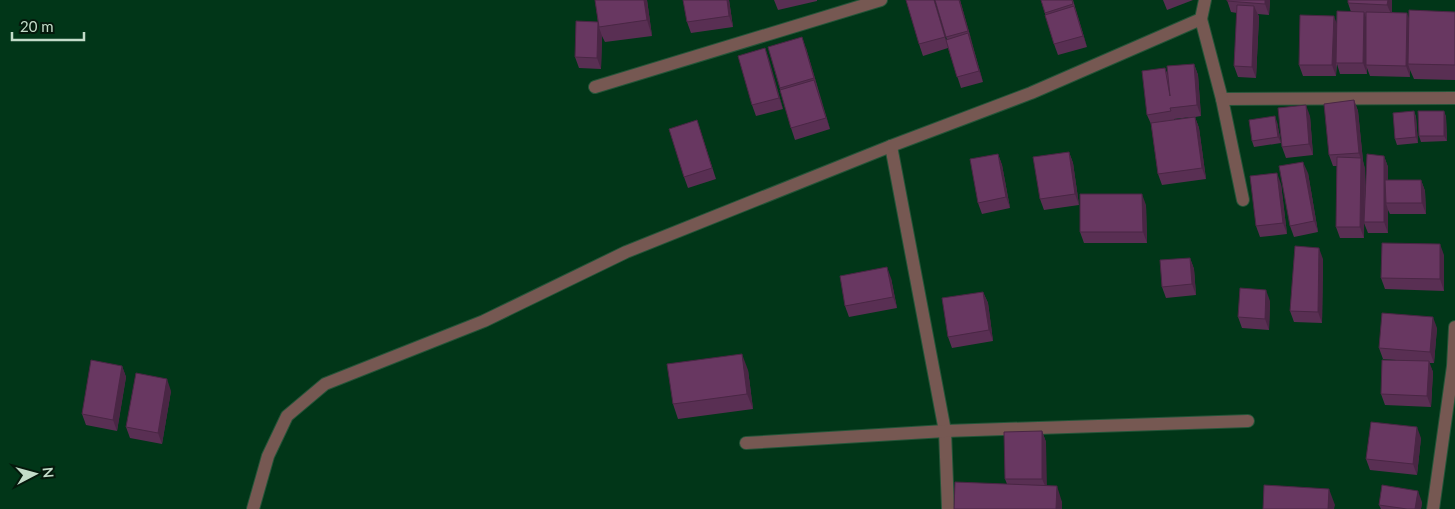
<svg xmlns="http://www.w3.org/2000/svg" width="1455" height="509" font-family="Lato,sans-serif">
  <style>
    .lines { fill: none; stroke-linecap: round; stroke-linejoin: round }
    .street-casing { stroke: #245438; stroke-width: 14 }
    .street { stroke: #765852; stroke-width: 12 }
    .wall { fill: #592f53; fill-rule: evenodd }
    .shaded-wall { fill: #492644 }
    .building { fill: #683761; stroke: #492644 }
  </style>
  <rect width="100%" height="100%" fill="#013618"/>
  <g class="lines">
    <g class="street-casing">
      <g id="street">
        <path d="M1201,19L1222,99L1455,98"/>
        <path d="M595,87L881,0"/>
        <path d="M1222,99L1243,200"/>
        <path d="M891,146L945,431L948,509"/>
        <path d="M746,443L945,431L1248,421"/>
        <path d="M253,509L268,456L287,416L325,384L484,321L626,252L891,146L1031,93L1201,19L1205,0"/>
        <path d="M1433,509L1453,366L1455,327"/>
      </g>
    </g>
    <use href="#street" class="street"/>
  </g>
  <g class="wall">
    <path d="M595,0H647L652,36L605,42L602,36L601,69L579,68L575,57L598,22Z"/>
    <path d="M683,0H729L733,27L691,33L687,22Z"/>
    <path d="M774,0H817V1L778,10Z"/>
    <path d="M934,0L946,40H947L935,0H960L983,82L961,88L948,48L923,56L919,44Z"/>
    <path d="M1041,0H1073L1087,47L1058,55L1054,44Z"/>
    <path d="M1163,0H1193L1167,10Z"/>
    <path d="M1227,0H1270L1269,15L1258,14L1259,17L1256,78L1238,77L1234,66L1237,13L1231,12Z"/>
    <path d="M1392,0V12L1409,18L1455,12V80L1414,79L1410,70V77L1370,76L1367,68V74H1340L1337,64L1336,76H1303L1299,65L1337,25L1351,12L1348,3Z"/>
    <path d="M768,47L806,48L830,129L795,140L791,128Z"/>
    <path d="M765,48L783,109L756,116L752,105Z"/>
    <path d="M1194,64L1198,75L1201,116L1195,117L1199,128L1206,179L1162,185L1158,174L1151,124L1147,115L1165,68L1168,75ZM1191,117L1174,120V119Z"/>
    <path d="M1354,100L1358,111L1363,161L1365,169V199L1384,156L1388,167V180H1421L1425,191L1426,214H1390L1388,210V233H1368L1364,223V238H1340L1336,227L1337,166H1333L1329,155Z"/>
    <path d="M1414,111L1416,117L1418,143L1397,145L1395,139Z"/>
    <path d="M1444,111L1446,117L1447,141L1421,142L1419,136Z"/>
    <path d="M1310,116L1313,155L1286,158L1282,147Z"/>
    <path d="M697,120L716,179L688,188L684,177Z"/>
    <path d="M1277,122L1281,143L1254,147L1252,141Z"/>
    <path d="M1069,152L1073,163L1079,205L1044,210L1040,199Z"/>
    <path d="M998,154L1002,165L1010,208L982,214L978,203Z"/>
    <path d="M1308,173L1318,232L1294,237L1290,226Z"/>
    <path d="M1281,184L1287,234L1260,237L1256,226Z"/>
    <path d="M1146,205L1147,243H1084L1080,232Z"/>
    <path d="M1444,255V291L1385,289L1381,278Z"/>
    <path d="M1190,258L1194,269L1196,295L1166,298L1162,287Z"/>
    <path d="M1323,259L1322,323L1294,322L1290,311Z"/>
    <path d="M891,278L897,308L849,317L845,306Z"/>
    <path d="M983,292L988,303L993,341L952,348L948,337Z"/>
    <path d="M1270,301L1269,330L1242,328L1238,317Z"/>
    <path d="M1437,328L1434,363H1429L1433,372L1431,407L1385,405L1381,394L1396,360L1383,359L1379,348Z"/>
    <path d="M122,366L126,377L117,431L86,425L82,414Z"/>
    <path d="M748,370L753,409L678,419L673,404Z"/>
    <path d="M171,391L162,444L130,438L126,427Z"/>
    <path d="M1042,431L1046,442V486L1062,502V509H954L1007,484L1005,479Z"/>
    <path d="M1421,438L1417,475L1370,470L1366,459Z"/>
    <path d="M1422,502L1421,509H1381L1379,505Z"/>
  </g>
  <g class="shaded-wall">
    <path d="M644,0H647L652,36L647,20Z"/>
    <path d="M727,0H729L733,27L729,16Z"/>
    <path d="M934,0L949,48L945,37Z"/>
    <path d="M959,0H960L972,42L968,31Z"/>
    <path d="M1265,0H1270L1269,15L1265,4Z"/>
    <path d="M1388,0H1392V16L1387,5Z"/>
    <path d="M1074,6L1078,17L1087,47L1083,36Z"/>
    <path d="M1254,6L1259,17L1256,78L1252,67Z"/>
    <path d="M1364,12L1368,23L1366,65L1367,68V74L1363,63Z"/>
    <path d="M1407,13L1411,24L1408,64L1410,70V77L1406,66Z"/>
    <path d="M1334,16L1338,27L1336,63V76L1332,65Z"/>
    <path d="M598,22L599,27L602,36L601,69L597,58Z"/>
    <path d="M968,33L972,44L983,82L979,71Z"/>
    <path d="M802,37L806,48L818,89L814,78Z"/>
    <path d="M765,48L769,59L783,109L779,98Z"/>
    <path d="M1194,64L1198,75L1201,116L1197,105Z"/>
    <path d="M814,80L818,91L830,129L826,118Z"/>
    <path d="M1354,100L1358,111L1363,161L1365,169L1364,238L1360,227L1361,160L1359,153Z"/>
    <path d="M1306,105L1310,116L1313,155L1309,144Z"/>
    <path d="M1414,111L1416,117L1418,143L1416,137Z"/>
    <path d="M1444,111L1446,117L1447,141L1444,136Z"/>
    <path d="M1275,116L1277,122L1281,143L1278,137Z"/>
    <path d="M1195,117L1199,128L1206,179L1202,168Z"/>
    <path d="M1069,152L1073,163L1079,205L1075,194Z"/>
    <path d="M998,154L1002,165L1010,208L1006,197Z"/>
    <path d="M1384,156L1388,167V203H1386L1388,210V233L1384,222Z"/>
    <path d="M1303,162L1308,173L1318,232L1314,221Z"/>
    <path d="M1277,173L1281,184L1287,234L1283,223Z"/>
    <path d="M1421,180L1425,191L1426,214L1422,203Z"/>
    <path d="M1142,194L1146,205L1147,243L1143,232Z"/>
    <path d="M1440,244L1444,255V291L1440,279Z"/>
    <path d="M1319,248L1323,259L1322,323L1318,312Z"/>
    <path d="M1190,258L1194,269L1196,295L1192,284Z"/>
    <path d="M887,267L891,278L897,308L893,297Z"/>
    <path d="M1266,290L1270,301L1269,330L1265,319Z"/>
    <path d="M983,292L988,303L993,341L989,330Z"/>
    <path d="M1433,317L1437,328L1434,363L1430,352Z"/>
    <path d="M742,354L748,370L753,409L747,394Z"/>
    <path d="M1429,361L1433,372L1431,407L1427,396Z"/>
    <path d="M122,366L126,377L117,431L113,420Z"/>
    <path d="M167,379L171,391L162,444L158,433Z"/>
    <path d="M1417,427L1421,438L1417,475L1413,464Z"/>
    <path d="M1042,431L1046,442L1047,490L1042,479Z"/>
    <path d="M1057,486L1062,502V509H1056Z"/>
    <path d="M1329,489L1335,505L1334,509H1328Z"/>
    <path d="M1418,491L1422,502L1421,509H1415Z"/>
  </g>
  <g class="building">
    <path d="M595,0H644L647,20L599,27Z"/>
    <path d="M683,0H727L729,16L687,22Z"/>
    <path d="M906,0H934L945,37L919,44Z"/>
    <path d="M935,0H959L968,31L946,37Z"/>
    <path d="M1041,0H1072L1073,4L1045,13Z"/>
    <path d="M1227,0H1265V4L1227,1Z"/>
    <path d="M1348,0H1388L1387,5L1348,3Z"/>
    <path d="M1237,5L1254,6L1252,67L1234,66Z"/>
    <path d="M1074,6L1083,36L1054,44L1045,15Z"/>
    <path d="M1409,10L1455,12V65L1408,64Z"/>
    <path d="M1337,11L1364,12L1363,63H1336Z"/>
    <path d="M1366,12L1407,13L1406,66L1366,65Z"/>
    <path d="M1300,15L1334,16L1332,65H1299Z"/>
    <path d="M576,21L598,22L597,58L575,57Z"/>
    <path d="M968,33L979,71L957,77L946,40Z"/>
    <path d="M802,37L814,78L780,88L768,47Z"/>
    <path d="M765,48L779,98L752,105L738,56Z"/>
    <path d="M1194,64L1197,105L1170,108L1171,111L1147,115L1142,71L1165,68L1170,96L1167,66Z"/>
    <path d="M814,80L826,118L791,128L780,90Z"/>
    <path d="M1354,100L1359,153L1329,155L1324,104Z"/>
    <path d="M1306,105L1309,144L1282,147L1278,108Z"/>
    <path d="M1414,111L1416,137L1395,139L1393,113Z"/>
    <path d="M1418,111H1444V136H1419Z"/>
    <path d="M1275,116L1278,137L1252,141L1249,120Z"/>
    <path d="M1195,117L1202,168L1158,174L1151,123Z"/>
    <path d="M697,120L712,168L684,177L669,129Z"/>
    <path d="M1069,152L1075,194L1040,199L1033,157Z"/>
    <path d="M998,154L1006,197L978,203L970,159Z"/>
    <path d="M1367,154L1384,156V222H1364Z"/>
    <path d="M1337,157L1361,158L1360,227H1336Z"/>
    <path d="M1303,162L1314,221L1290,226L1279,166Z"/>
    <path d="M1277,173L1283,223L1256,226L1250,176Z"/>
    <path d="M1385,180H1421L1422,203H1386Z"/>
    <path d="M1080,194H1142L1143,232H1080Z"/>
    <path d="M1382,243L1440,244V279L1381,278Z"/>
    <path d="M1295,246L1319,248L1318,312L1290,311Z"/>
    <path d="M1190,258L1192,284L1162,287L1160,260Z"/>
    <path d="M887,267L893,297L845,306L840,276Z"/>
    <path d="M1240,288L1266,290L1265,319L1238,317Z"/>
    <path d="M983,292L989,330L948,337L942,298Z"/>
    <path d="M1382,313L1433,317L1430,352L1379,348Z"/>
    <path d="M742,354L747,394L673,404L667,364Z"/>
    <path d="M91,360L122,366L113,420L82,414Z"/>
    <path d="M1382,360L1429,361L1427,396L1381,394Z"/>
    <path d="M136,373L167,379L158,433L126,427Z"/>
    <path d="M1371,422L1417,427L1413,464L1366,459Z"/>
    <path d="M1042,431V479H1005L1004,432Z"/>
    <path d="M955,482L1057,486L1056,509H954Z"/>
    <path d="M1264,485L1329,489L1328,509H1263Z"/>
    <path d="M1382,485L1418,491L1415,509H1407L1379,505Z"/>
  </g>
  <g transform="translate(35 474) rotate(84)" stroke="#05190c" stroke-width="4" paint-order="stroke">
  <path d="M0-4L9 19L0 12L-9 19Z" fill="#c3dcc9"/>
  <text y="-8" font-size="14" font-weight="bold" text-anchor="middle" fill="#c3dcc9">N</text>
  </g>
  <path d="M12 32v8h72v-8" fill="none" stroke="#c3dcc9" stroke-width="2.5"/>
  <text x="20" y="32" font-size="15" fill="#c3dcc9" stroke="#05190c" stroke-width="4" paint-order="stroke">20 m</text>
</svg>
